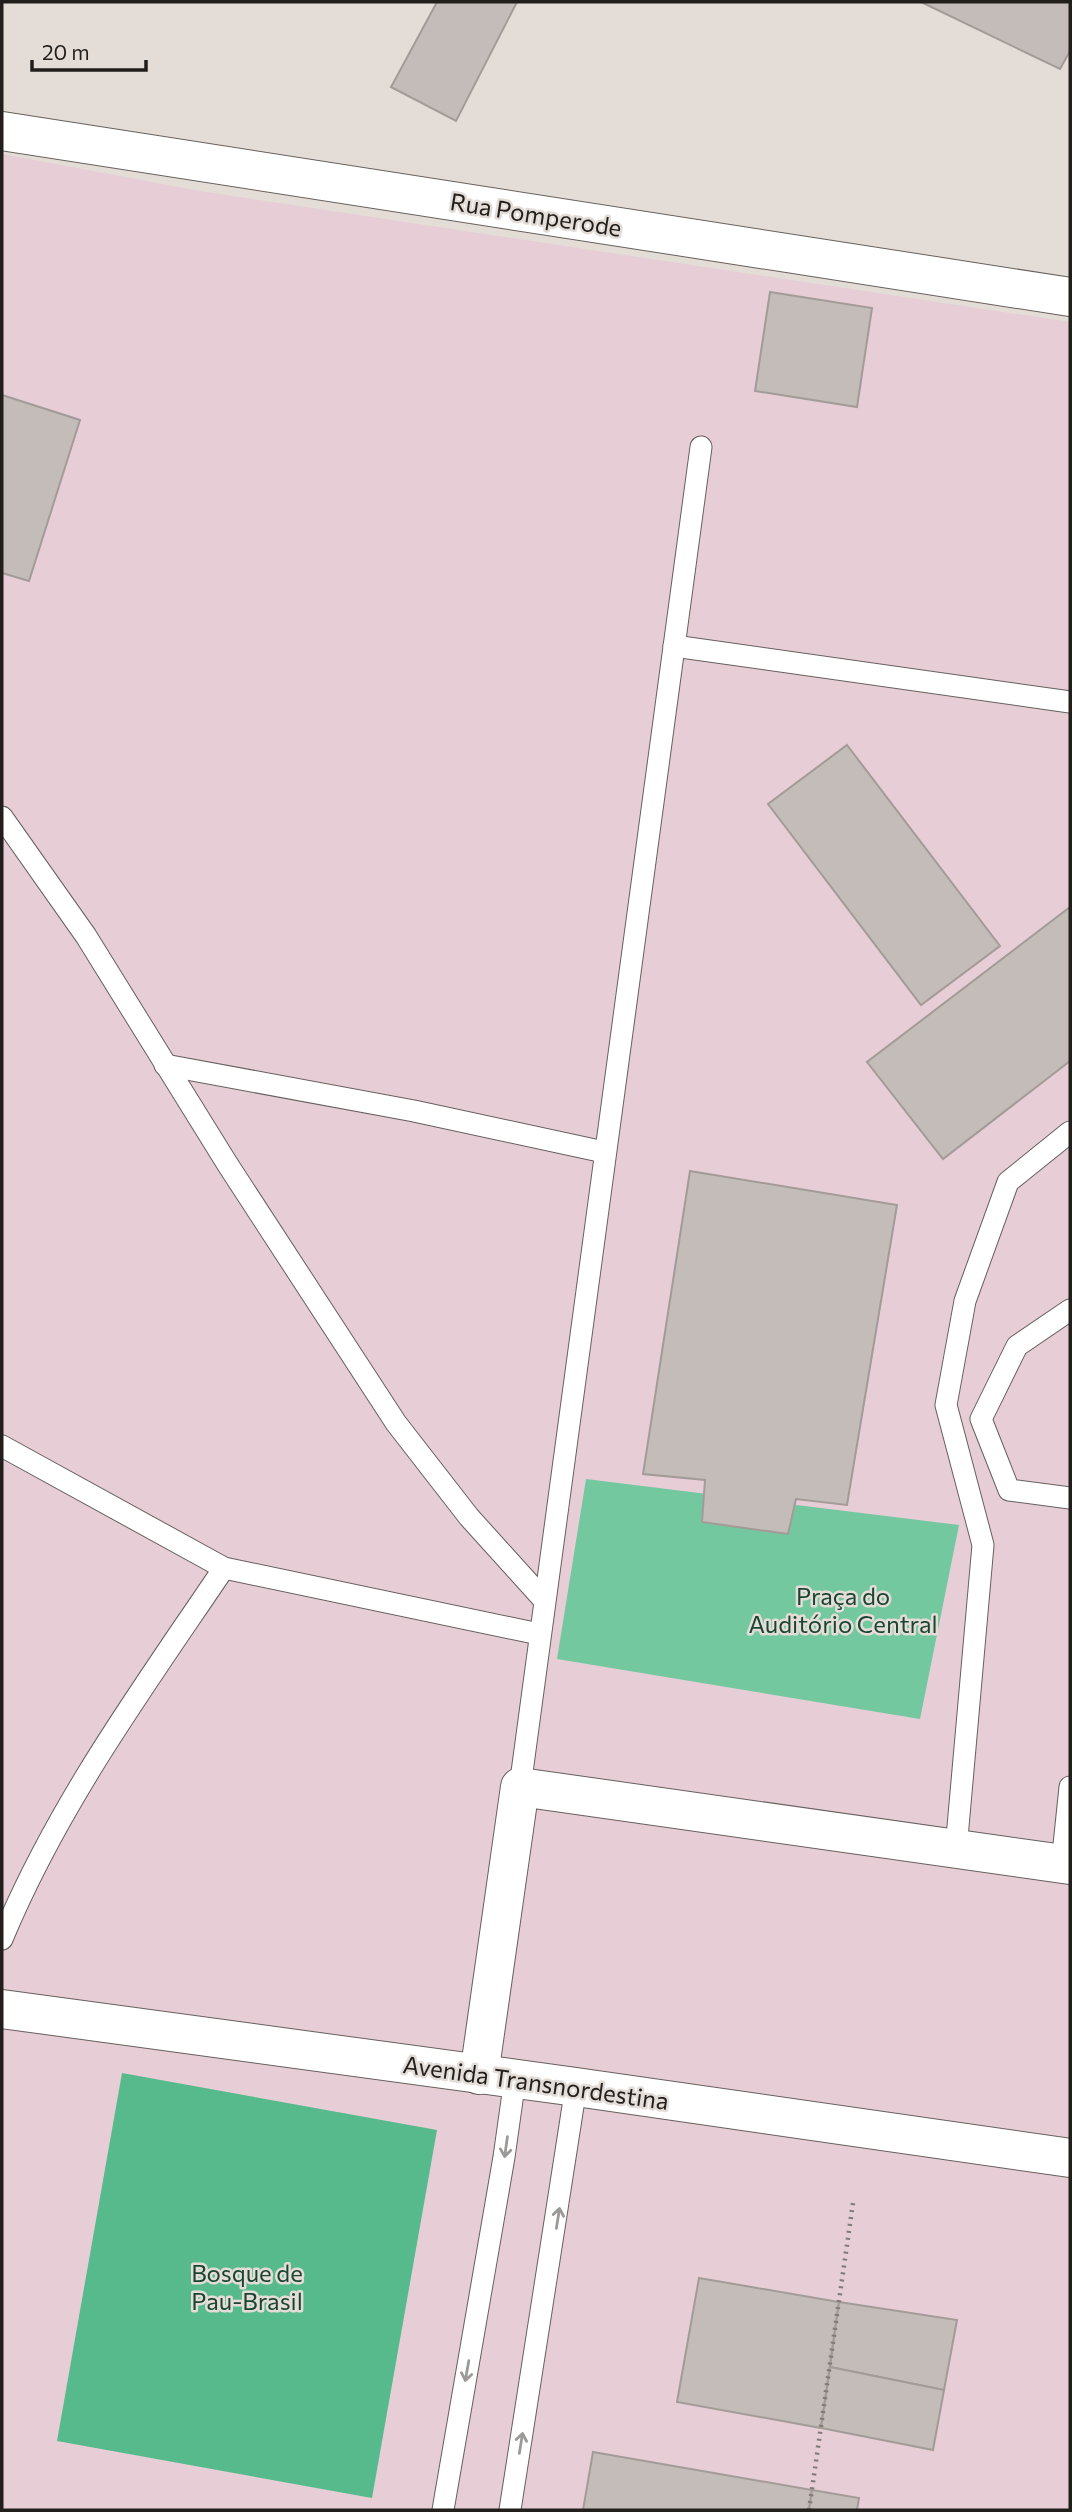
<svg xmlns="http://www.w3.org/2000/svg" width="1072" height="2512" font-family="Commissioner,sans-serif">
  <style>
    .education { fill: #e6cdd6 }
    .green { fill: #74c89f }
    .forest { fill: #57ba8c }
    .building { fill: #c4bcb8; stroke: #a39b97; stroke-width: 2 }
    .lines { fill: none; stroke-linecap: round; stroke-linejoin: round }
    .service-casing { stroke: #67605c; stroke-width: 23 }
    .minor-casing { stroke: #67605c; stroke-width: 40 }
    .tertiary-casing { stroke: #67605c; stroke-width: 40 }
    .path { stroke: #807b77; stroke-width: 4.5; stroke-dasharray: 2 5; stroke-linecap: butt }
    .service { stroke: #fff; stroke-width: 21 }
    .minor { stroke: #fff; stroke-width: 38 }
    .tertiary { stroke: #fff; stroke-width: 38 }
    .oneway { stroke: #9b9a99 }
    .labels { text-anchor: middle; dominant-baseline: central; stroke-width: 5; stroke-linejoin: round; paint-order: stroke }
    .street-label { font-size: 24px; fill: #211e1c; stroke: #e4ddd7 }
    .park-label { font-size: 24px; fill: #194431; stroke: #e4ddd7 }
  </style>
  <rect width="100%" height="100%" fill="#e4ddd7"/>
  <path class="education" d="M2,154L200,191L1070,322V2510H2Z"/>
  <path class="green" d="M586,1479L959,1525L920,1719L557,1659Z"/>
  <path class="forest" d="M122,2073L437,2130L372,2498L57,2441Z"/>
  <g class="building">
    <path d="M437,2H517L456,121L391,87Z"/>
    <path d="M921,2H1070V51L1060,69Z"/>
    <path d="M770,292L872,308L857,407L755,391Z"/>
    <path d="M2,395L80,420L29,581L2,573Z"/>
    <path d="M847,745L1000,946L921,1005L768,804Z"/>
    <path d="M1070,907V1061L943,1159L867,1062Z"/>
    <path d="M690,1171L897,1205L847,1505L796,1499L788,1534L702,1522L705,1480L643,1474Z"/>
    <path d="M699,2278L839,2302L821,2428L677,2402Z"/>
    <path d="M839,2302L957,2320L944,2390L830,2367Z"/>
    <path d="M830,2367L944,2390L933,2450L821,2428Z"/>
    <path d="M593,2452L812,2490L809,2510H583Z"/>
    <path d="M812,2490L859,2498L857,2510H809Z"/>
  </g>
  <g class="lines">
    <g class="service-casing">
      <g id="service">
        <path d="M674,646L1070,702"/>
        <path d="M2,817L86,936L228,1165L396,1423L469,1517L544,1600"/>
        <path d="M165,1065L414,1111L604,1152"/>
        <path d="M1070,1310L1017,1346L981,1419L1009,1490L1070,1498"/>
        <path d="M2,1446L224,1568L539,1634"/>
        <path d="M520,1787L701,447"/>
        <path d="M956,1849L983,1545L946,1405L965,1301L1008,1182L1070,1132"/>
        <path d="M1062,1864L1070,1787"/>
        <path d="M2,1939C58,1804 143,1688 224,1568"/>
        <path d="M443,2510L504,2157L515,2079"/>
        <path d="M510,2510L576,2087"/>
      </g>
    </g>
    <g class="minor-casing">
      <path id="minor" d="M2,131L1070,297"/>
    </g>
    <g class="tertiary-casing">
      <g id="tertiary">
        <path d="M2,2009L576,2087L1070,2158"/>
        <path d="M479,2075L520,1787L1070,1865"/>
      </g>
    </g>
    <path class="path" d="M809,2510L853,2203"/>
    <use href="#service" class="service"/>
    <use href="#minor" class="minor"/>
    <use href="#tertiary" class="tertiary"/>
  </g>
  <defs><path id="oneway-shaft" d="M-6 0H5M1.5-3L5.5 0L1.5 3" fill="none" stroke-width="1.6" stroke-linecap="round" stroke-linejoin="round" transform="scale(1.75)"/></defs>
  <g class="oneway">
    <use href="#oneway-shaft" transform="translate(506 2147) rotate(98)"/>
    <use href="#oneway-shaft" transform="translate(558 2218) rotate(-81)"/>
    <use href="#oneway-shaft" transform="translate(467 2371) rotate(100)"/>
    <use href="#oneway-shaft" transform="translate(521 2443) rotate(-81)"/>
  </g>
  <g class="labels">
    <g class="street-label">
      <text transform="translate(536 214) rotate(9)">Rua Pomperode</text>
      <text transform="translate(536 2082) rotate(8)">Avenida Transnordestina</text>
    </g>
    <g class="park-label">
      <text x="843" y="1595">Praça do<tspan x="843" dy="28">Auditório Central</tspan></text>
      <text x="247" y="2272">Bosque de<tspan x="247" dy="28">Pau-Brasil</tspan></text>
    </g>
  </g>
  <rect width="1072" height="2512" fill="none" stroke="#211e1c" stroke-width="7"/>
  <path d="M32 60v10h114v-10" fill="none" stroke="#211e1c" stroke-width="3.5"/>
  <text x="42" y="60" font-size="21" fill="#211e1c" stroke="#e4ddd7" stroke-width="5" paint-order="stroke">20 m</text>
</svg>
